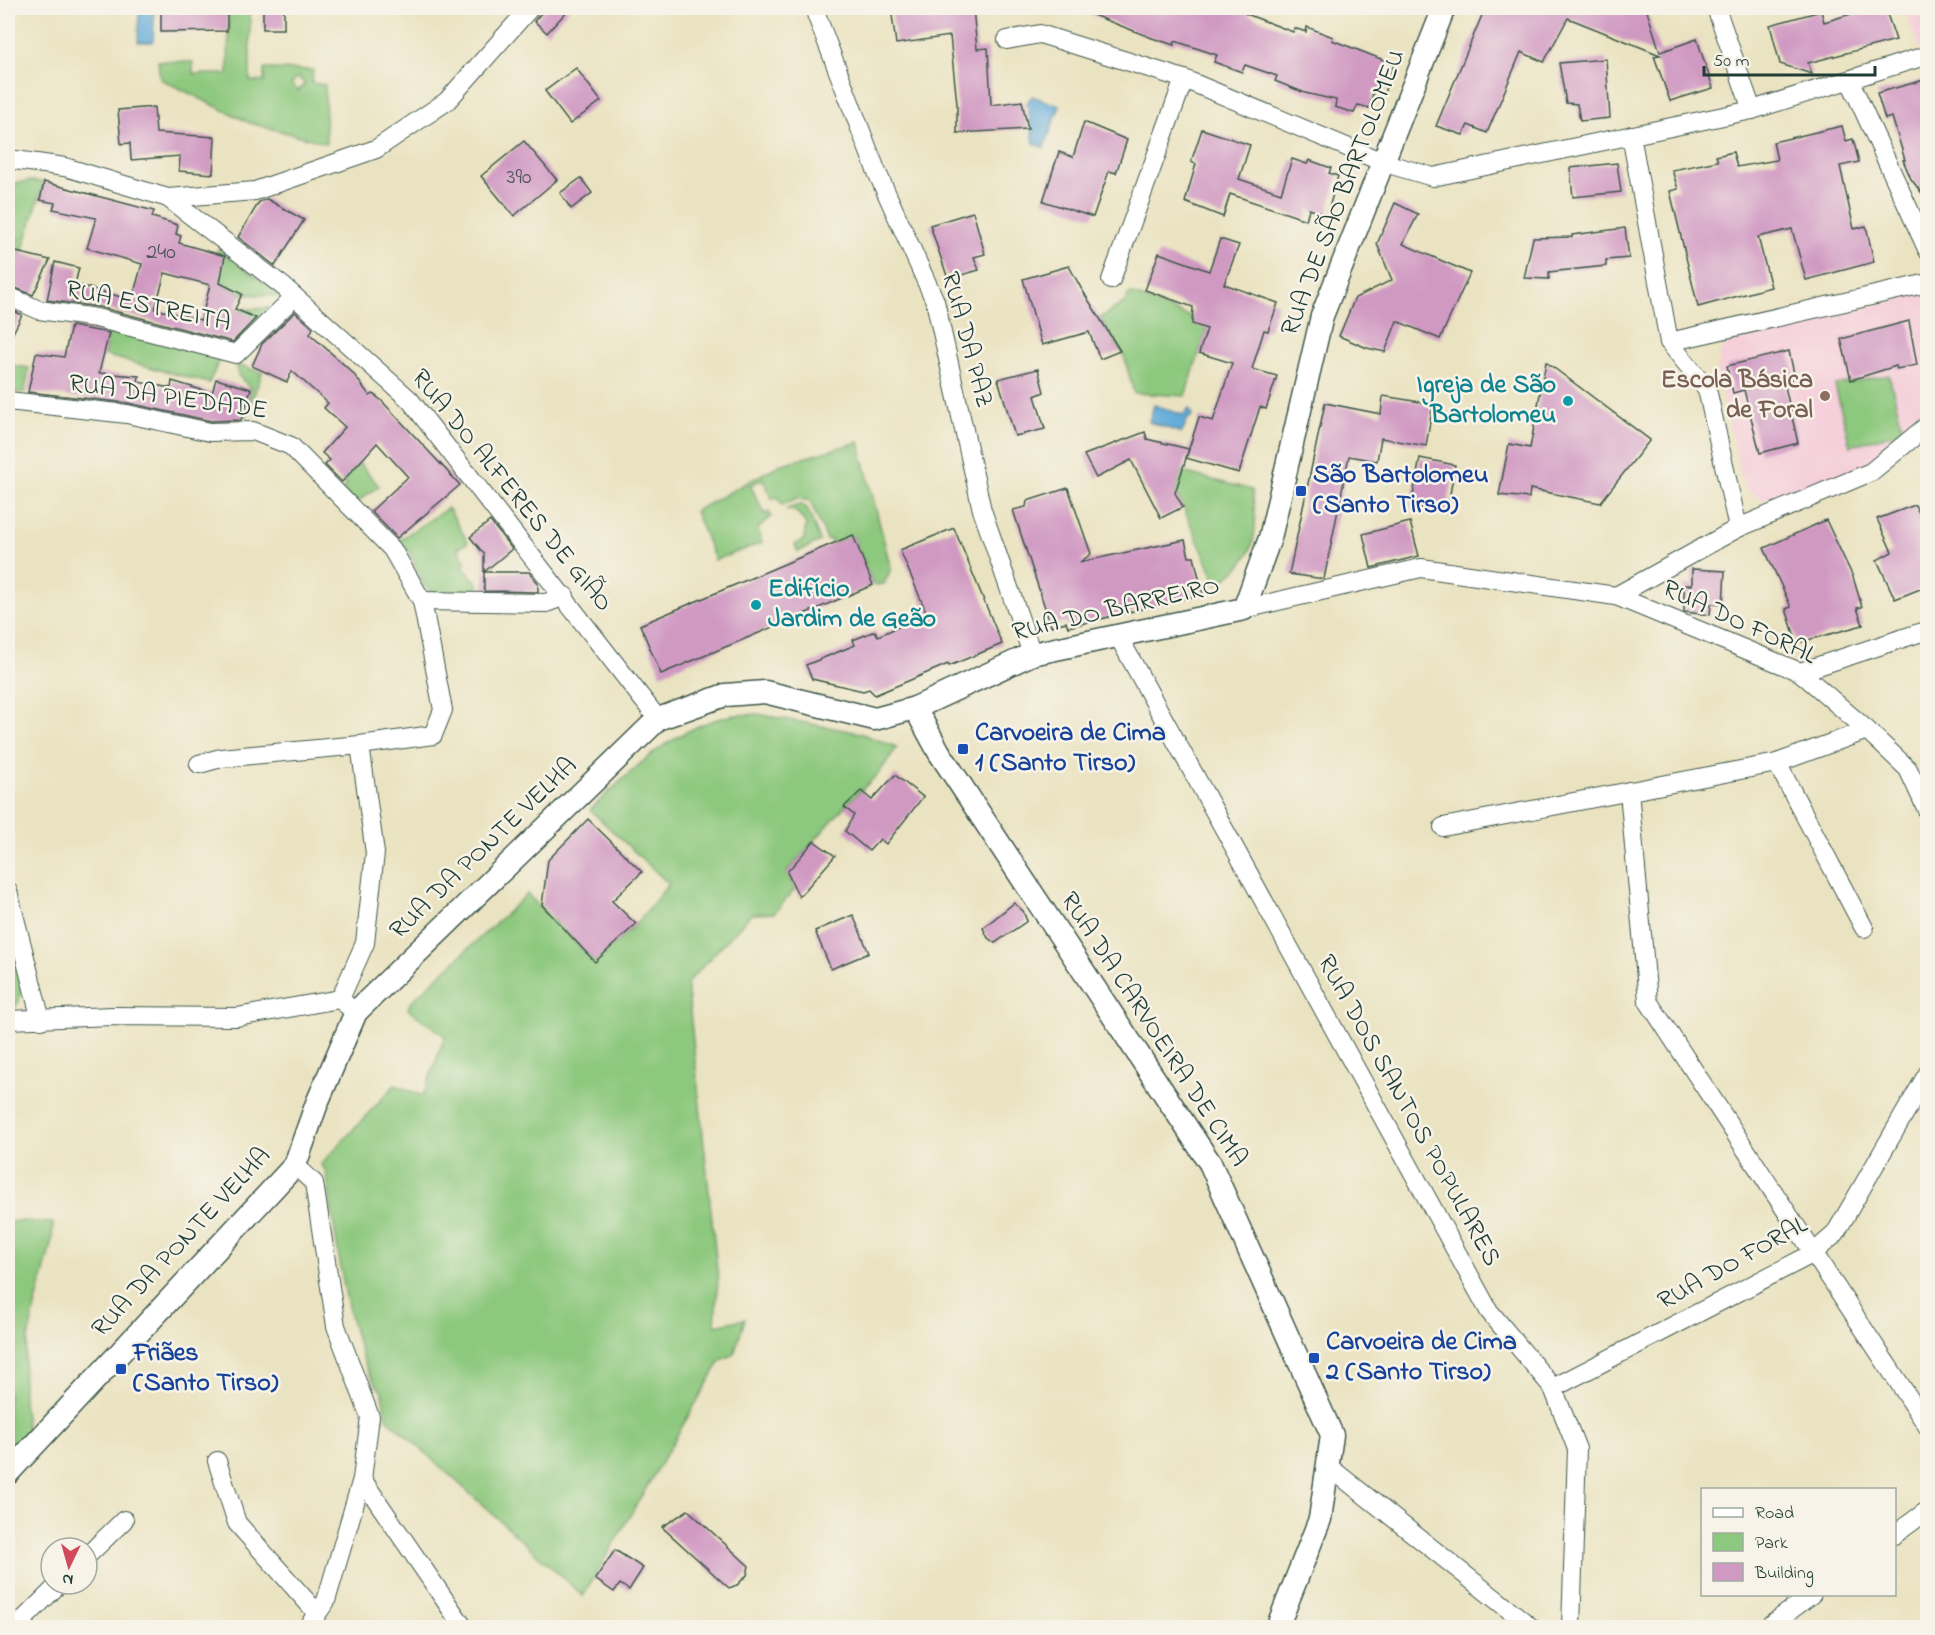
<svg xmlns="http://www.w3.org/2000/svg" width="1935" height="1635" font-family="'Indie Flower',sans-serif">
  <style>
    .built { fill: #f5cfda }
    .green { fill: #8cc87d; stroke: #568258; stroke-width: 1.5; fill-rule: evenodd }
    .water { fill: #62aad9; stroke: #407486; stroke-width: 1.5 }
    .building { fill: #d099c2; fill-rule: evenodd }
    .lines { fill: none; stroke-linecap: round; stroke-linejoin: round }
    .minor-casing { stroke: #3d5649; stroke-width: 20 }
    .tertiary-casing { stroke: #3d5649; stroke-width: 25 }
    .minor { stroke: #fff; stroke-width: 18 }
    .tertiary { stroke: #fff; stroke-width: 22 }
    .education-dot { fill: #8d6e63; stroke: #f7f3e8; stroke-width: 2 }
    .culture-dot { fill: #0f9aa8; stroke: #f7f3e8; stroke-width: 2 }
    .transit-dot { fill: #1a4fb4; stroke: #f7f3e8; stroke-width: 2 }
    .labels { text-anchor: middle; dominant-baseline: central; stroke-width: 5; stroke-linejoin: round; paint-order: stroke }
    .number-label { font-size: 22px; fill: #4b5458 }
    .street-label { font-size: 26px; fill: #1f3d34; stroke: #f7f3e8 }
    .education-label { font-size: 26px; font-weight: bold; fill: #785e54; stroke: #f7f3e8; text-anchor: end }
    .culture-label { font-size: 26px; font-weight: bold; fill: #0d838f; stroke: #f7f3e8; text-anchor: end }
    .transit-label { font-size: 26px; font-weight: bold; fill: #164399; stroke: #f7f3e8; text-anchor: start }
  </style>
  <rect width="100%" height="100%" fill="#f7f3e8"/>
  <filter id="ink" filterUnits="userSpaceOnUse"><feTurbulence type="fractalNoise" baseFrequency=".0167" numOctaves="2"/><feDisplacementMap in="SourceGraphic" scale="12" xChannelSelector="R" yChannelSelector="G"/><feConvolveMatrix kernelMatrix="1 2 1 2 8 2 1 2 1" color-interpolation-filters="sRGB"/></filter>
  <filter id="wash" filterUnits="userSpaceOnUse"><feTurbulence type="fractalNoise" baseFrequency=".008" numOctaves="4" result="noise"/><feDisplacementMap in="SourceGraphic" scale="24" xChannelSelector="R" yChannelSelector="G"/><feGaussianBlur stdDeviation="1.35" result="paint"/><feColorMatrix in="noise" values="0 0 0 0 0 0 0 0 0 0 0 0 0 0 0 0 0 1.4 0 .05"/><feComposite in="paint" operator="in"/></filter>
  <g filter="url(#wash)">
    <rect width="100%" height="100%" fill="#eae3c1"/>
    <g class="built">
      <path d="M1904,8H1927V46L1920,49Z"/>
      <path d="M1927,292V415L1859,468L1786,498L1762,499L1753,494L1745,487L1741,476L1718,376L1719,356L1724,347L1734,340Z"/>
    </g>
    <g class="green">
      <path d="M229,8H250V81L264,82V69L313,70L312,83L325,85L326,143L250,123L160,79L158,61L193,62V74H228ZM298,77L305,84L298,91L291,84Z"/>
      <path d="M30,181L44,182L15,275L18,239L8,238V184Z"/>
      <path d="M218,249L278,293V296L242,294L220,283L217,276L209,288Z"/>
      <path d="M1130,293L1193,318L1207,329L1185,396L1134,393L1124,356L1100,318L1125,302Z"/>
      <path d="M275,308L234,346L249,316L235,309Z"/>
      <path d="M102,324L221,356L209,383L104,355L108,336L100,334Z"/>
      <path d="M237,364L262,373L246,417L243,415L251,389L238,375Z"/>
      <path d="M8,365L29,368L25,392H8Z"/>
      <path d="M1889,375L1903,431L1850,446L1835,385Z"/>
      <path d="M859,442L891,569L884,584L873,585L853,536L832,544L830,539L827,540L810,501L797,498L782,505L778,497L772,499L763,479L750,485L765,514L769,512L771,516L758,529L762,543L715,560L695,511L779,465Z"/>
      <path d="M359,463L379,486L356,503L343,490L347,483L342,481Z"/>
      <path d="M1160,466L1252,490C1258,534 1259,558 1217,584L1183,507Z"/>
      <path d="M800,504L807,508L820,541L798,552L795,545L804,539L806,524L797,512L787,509Z"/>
      <path d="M448,508L468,542L458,548L466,563L462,566L478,584L477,597L443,596L428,589L423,584L410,552L396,542Z"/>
      <path d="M757,714L860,733L897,747L879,773L844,807L787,872L795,889L774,913L751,914L687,983L718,1278L715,1325L745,1319L734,1354L721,1360L583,1596L388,1419L384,1409L383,1393C347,1357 335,1225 326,1171L321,1164L395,1085L423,1096L445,1036L408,1009L410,1003L527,894L595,962L636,924L669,884L590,810C630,772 669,731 725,717C735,714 747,715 757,714Z"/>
      <path d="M8,925C14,951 34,999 8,1014V988L11,984L8,982Z"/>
      <path d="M20,1221L53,1223L52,1240C38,1301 12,1370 28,1432L8,1451V1222Z"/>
    </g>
    <g class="water">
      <path d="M139,8H155L153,42H138Z"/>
      <path d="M1032,96L1060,106L1044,148L1034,143L1027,103Z"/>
      <path d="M1154,405L1183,415L1189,409L1193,415L1187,420L1182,433L1149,422Z"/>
    </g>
    <g id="blocks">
      <g class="building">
        <path d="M161,8H227V31L161,32Z"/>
        <rect x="263" y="8" width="21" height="21"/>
        <path d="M546,8H570L547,33L534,21Z"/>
        <path d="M891,8H918L919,15L973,8L977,49L988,48L991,105L1022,101L1028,129L957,133V104L950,36L896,44Z"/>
        <path d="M1075,8H1231L1293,32L1294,28L1306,32L1307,27L1333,37L1332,40L1394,64L1384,93L1374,89L1369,108L1358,105L1354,113L1335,107L1336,100L1305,93L1275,81L1277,76L1245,65L1242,72L1214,62L1217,55L1175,41L1174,45L1152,38Z"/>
        <path d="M1485,8H1646L1660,52L1697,39L1713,88L1670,101L1654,56L1660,55L1568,18L1544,62L1521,52L1487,133L1468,125L1463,135L1436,126Z"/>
        <path d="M1871,8H1885L1896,40L1808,63L1812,74L1780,64L1770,25L1821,11L1824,22Z"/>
        <path d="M1606,59L1610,118L1580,121L1577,104L1566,103L1559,63Z"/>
        <path d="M576,68L601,101L570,124L545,91Z"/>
        <path d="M1924,80L1928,91V201L1911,179L1903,160H1905L1892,117L1885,119L1877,93Z"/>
        <path d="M154,107L156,133L215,137L213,174L179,171L180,156L131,160L130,143L121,144L118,110Z"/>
        <path d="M1084,122L1127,140L1116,173L1109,171L1093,217L1043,201L1059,152L1073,157Z"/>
        <path d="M1842,126L1846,141L1853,139L1859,162L1840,166L1854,229L1866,226L1874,262L1806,280L1792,229L1758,237L1771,287L1698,307L1670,191L1678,189L1672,170L1718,161L1716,156L1733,152L1737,167L1777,160L1773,142Z"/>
        <path d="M1202,129L1250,145L1239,179L1281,193L1292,159L1307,164L1309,160L1331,168L1329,173L1338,176L1327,215L1309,209L1306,220L1230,194L1223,217L1185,202L1196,164L1191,162Z"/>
        <path d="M524,141L557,180L514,216L481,176Z"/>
        <path d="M1617,163L1621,192L1573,197L1570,168Z"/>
        <path d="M581,178L592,193L571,209L560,193Z"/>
        <path d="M44,182L154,211L152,217L178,225L176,234L181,236L179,243L225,256L220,283L242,294L235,309L256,318L233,342L99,307L47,300L55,262L79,268L75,284L132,300L142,264L87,248L96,218L53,209L55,203L40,200ZM165,273L210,285L201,320L155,309Z"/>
        <path d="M267,199L304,220L275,266L238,237L259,202Z"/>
        <path d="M1395,203L1418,214L1403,244L1470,273L1440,339L1397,321L1385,352L1367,348L1339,336L1355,298L1392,280L1377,244Z"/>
        <path d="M973,212L985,254L974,257L979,270L948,279L930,225Z"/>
        <path d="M1625,228L1629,258L1606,260V266L1549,272V279L1524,278L1533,238L1572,237V235Z"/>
        <path d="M1220,239L1239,245L1224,284L1278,303L1268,331L1264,330L1252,369L1277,376L1266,409L1260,407L1239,473L1186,458L1199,417L1213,421L1232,363L1199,353L1207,329L1192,324L1193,307L1145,290L1159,253L1209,271Z"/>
        <path d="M8,250L50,260L33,295L8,285Z"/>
        <path d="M1069,266L1081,288L1120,351L1100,359L1089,332L1042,345L1023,279Z"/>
        <path d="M8,308L22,315L8,343Z"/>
        <path d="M295,312L313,328L310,334L352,372L370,396L373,394L381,400L460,485L397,538L371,511L408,477L377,443L342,482L325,465L330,460L322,453L345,427L324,408L328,403L292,371L287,382L252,366L262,344Z"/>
        <path d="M1909,321L1917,365L1897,369L1896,366L1851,380L1841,339Z"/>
        <path d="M71,326L109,333L99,373L139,376L138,382L171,388L172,381L212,393L216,379L251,389L241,420L211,421L128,403L28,392L36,353L64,357Z"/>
        <path d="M1789,351L1795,378L1784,382L1798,443L1760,453L1744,390L1733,393L1727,366Z"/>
        <path d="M1546,362L1650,440L1600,503L1530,489L1529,498L1499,495L1509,444L1530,448Z"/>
        <path d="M1038,369L1044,392L1035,396L1045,429L1015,436L998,379Z"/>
        <path d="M1383,396L1433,404L1426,446L1381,438L1377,461L1349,456L1324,579L1289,574L1325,403L1381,414Z"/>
        <path d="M1145,432L1147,439L1189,449L1175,493L1183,507L1161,518L1131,460L1096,478L1084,455Z"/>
        <path d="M1420,458L1455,465L1447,512L1411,506Z"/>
        <path d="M1068,488L1091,554L1080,562L1185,540L1189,557H1194L1203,594L1068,627L1066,622L1051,626L1013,510L1026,507L1027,501Z"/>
        <path d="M1915,505L1928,531V586L1895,599L1877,560L1892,552L1877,519Z"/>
        <path d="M1826,520L1853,577L1862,607L1857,608L1863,625L1797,643L1786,609L1791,607L1764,548Z"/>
        <path d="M490,521L512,549L484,572V554L470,537Z"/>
        <path d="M1410,522L1419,556L1371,568L1363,534Z"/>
        <path d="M954,528L1002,644L949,666L948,664L875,695L869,689L863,691L812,679L806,665L855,645L853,640L875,631L878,636L927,614L900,550Z"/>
        <path d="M853,535L873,585L661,674L640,625Z"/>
        <path d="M1692,569L1725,571L1723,605L1711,604L1710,615L1684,612V585H1692Z"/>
        <path d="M484,572H529L538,583V592L484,591Z"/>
        <path d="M895,775L923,797L886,844L880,839L869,851L845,831L854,815L844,807L861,791L872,800Z"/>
        <path d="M588,819L642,872L612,901L636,924L595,962L542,905L548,860Z"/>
        <path d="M814,841L835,856L799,897L787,872Z"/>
        <path d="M1014,903L1023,911L1027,921L995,943L988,938L983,928Z"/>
        <path d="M853,915L869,953L831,969L815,931Z"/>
        <path d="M688,1510L749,1566L747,1575L737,1585L729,1588L662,1527Z"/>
        <path d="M615,1550L643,1568L629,1590L620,1584L614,1592L595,1579Z"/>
      </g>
    </g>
  </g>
  <g filter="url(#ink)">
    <use href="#blocks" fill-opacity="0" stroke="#3d5649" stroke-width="1.5"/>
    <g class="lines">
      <g class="minor-casing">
        <g id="minor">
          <path d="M1716,8L1752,110"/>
          <path d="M816,14L876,170L935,301L982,510L1032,654"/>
          <path d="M1007,40L1040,34L1184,79L1385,163L1433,177L1752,110L1928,55"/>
          <path d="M1850,81L1928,251"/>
          <path d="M1631,135L1669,342L1707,389L1738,528"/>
          <path d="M8,159L65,167L168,198L255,191L376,149L447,101L530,8"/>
          <path d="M168,198L284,287L410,400L658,719"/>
          <path d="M1111,280L1184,79"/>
          <path d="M8,296L39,310L96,318L236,354L294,297"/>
          <path d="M1669,342L1928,283"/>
          <path d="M8,401L127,414L210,432L253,431L291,446L392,549L422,601L443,710L433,735L360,745L375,853L365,943L340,999"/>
          <path d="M1616,596L1738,528L1871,472L1928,425"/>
          <path d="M422,601L546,603L565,596"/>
          <path d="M1244,609L1421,568L1616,596L1800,672L1867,730L1908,769L1928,812"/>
          <path d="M1117,634L1489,1311L1553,1388L1577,1449L1571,1628"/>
          <path d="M1800,672L1928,630"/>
          <path d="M1777,763L1864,928"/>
          <path d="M199,764L221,758L360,745"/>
          <path d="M1629,791L1648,1001L1928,1427"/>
          <path d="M1443,827L1777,763L1867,730"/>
          <path d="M8,891L41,1020"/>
          <path d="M8,1020L113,1016L237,1017L340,999L349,1007"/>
          <path d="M295,1165L314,1183L336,1326L370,1417L362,1479L326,1601L307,1628"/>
          <path d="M1553,1388L1812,1254L1835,1234L1928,1073"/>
          <path d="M217,1461L237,1523L317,1613"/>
          <path d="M1328,1466L1532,1628"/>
          <path d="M362,1479L464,1628"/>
          <path d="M1894,1535L1928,1510"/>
          <path d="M87,1556L124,1520"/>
          <path d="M15,1628L59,1584"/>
          <path d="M1767,1628L1812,1594"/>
        </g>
      </g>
      <g class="tertiary-casing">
        <g id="tertiary">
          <path d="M915,708L939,752L1210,1163L1332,1435L1320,1519L1277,1628"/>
          <path d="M8,1473L295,1165L317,1103L356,1012L658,719L725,695L765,692L875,719L915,708L1032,654L1244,609L1270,538L1322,316L1444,8"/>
        </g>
      </g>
      <use href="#minor" class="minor"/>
      <use href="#tertiary" class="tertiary"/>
    </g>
  </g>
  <circle class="education-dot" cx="1825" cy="396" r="6"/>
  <g class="culture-dot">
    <circle cx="1568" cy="401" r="6"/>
    <circle cx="756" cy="605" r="6"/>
  </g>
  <g class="transit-dot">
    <rect x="1295" y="485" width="12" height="12" rx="3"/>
    <rect x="957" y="743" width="12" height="12" rx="3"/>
    <rect x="1308" y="1352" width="12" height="12" rx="3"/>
    <rect x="115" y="1363" width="12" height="12" rx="3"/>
  </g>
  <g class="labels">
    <g class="number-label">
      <text x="519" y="178">390</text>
      <text x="161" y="253">240</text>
    </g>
    <g class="street-label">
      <text transform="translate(1344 193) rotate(-69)">RUA DE SÃO BARTOLOMEU</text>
      <text transform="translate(148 307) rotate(12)">RUA ESTREITA</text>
      <text transform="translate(966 340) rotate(75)">RUA DA PAZ</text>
      <text transform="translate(168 398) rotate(8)">RUA DA PIEDADE</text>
      <text transform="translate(511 491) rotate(51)">RUA DO ALFERES DE GIÃO</text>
      <text transform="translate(1116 610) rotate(-13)">RUA DO BARREIRO</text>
      <text transform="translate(1739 623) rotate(25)">RUA DO FORAL</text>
      <text transform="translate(484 849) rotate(-44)">RUA DA PONTE VELHA</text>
      <text transform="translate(1153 1030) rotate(57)">RUA DA CARVOEIRA DE CIMA</text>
      <text transform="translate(1408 1111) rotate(61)">RUA DOS SANTOS POPULARES</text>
      <text transform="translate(182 1243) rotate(-47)">RUA DA PONTE VELHA</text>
      <text transform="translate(1733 1264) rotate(-29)">RUA DO FORAL</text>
    </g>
    <g class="education-label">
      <text x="1813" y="381">Escola Básica<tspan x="1813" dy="30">de Foral</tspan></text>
    </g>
    <g class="culture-label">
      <text x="1556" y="386">Igreja de São<tspan x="1556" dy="30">Bartolomeu</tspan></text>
      <text x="768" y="590" text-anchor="start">Edifício<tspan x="768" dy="30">Jardim de Geão</tspan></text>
    </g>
    <g class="transit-label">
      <text x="1313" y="476">São Bartolomeu<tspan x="1313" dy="30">(Santo Tirso)</tspan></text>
      <text x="975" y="734">Carvoeira de Cima<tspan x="975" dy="30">1 (Santo Tirso)</tspan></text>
      <text x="1326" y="1343">Carvoeira de Cima<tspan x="1326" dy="30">2 (Santo Tirso)</tspan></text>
      <text x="133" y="1354">Friães<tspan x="133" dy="30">(Santo Tirso)</tspan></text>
    </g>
  </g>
  <rect width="1935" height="1635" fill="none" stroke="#f7f3e8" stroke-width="30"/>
  <rect x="1701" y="1488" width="195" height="108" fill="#f7f3e8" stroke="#a1aaa0" stroke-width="1.5"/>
  <rect x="1713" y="1508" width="30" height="9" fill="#ffffff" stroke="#a1aaa0" stroke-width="1.5"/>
  <text x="1755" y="1518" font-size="18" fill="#1f3d34">Road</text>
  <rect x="1713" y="1533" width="30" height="18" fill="#8cc87d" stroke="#a1aaa0" stroke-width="1.5"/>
  <text x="1755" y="1548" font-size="18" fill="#1f3d34">Park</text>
  <rect x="1713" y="1563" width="30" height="18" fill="#d099c2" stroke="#a1aaa0" stroke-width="1.5"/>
  <text x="1755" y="1578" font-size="18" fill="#1f3d34">Building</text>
  <g transform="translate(69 1566) rotate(185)"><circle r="28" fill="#f7f3e8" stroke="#a1aaa0" stroke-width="1.5"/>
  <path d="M0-4.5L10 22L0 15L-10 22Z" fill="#d1495b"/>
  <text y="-9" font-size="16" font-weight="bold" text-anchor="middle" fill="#1f3d34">N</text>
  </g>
  <path d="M1704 66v9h171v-9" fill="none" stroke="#1f3d34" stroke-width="3"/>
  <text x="1713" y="66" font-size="18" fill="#1f3d34" stroke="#f7f3e8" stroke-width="4.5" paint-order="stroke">50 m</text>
</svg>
